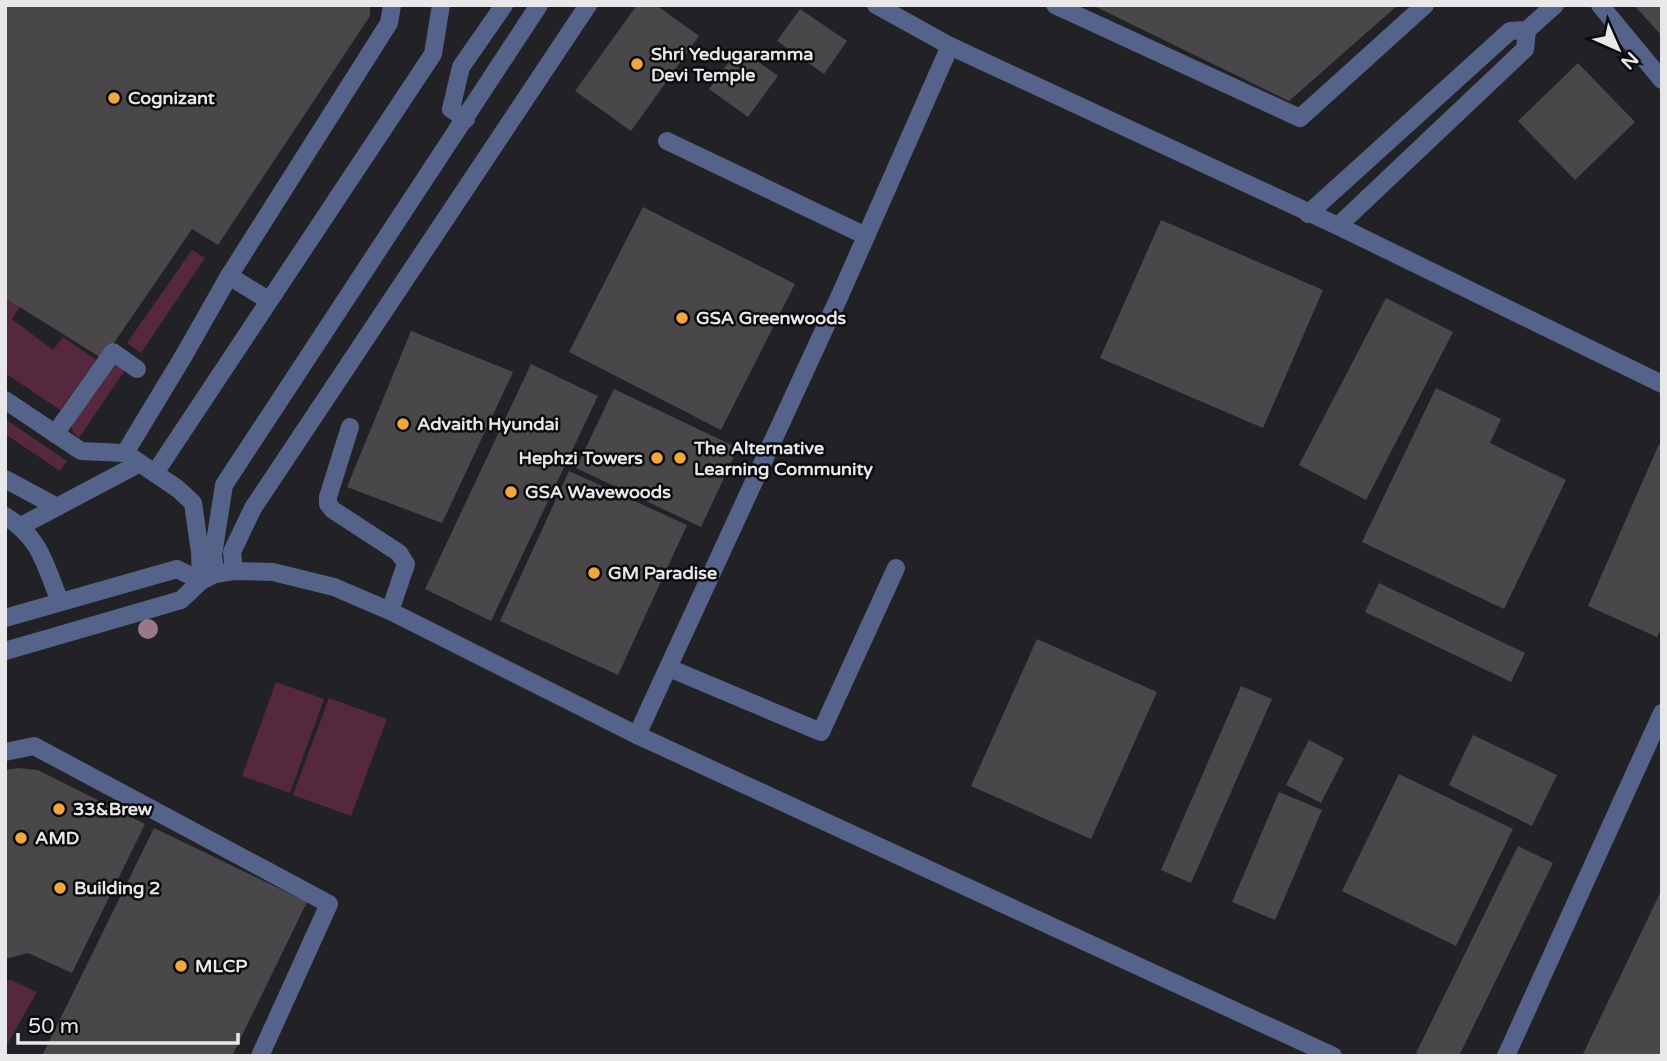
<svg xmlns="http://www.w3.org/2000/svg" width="1667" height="1061" font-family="'Varela Round',sans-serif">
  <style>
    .green { fill: #55283e }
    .building { fill: #4a474a }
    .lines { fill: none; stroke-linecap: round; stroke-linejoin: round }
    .minor { stroke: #55638b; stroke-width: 18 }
    .tree { fill: #987888 }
    .poi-dot { fill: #efa73e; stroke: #0b0b0d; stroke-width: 2.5 }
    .labels { text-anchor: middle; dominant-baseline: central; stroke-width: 5; stroke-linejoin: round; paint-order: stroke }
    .poi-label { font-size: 18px; font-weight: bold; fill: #e8e7ea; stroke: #0b0b0d; text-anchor: start }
  </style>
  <rect width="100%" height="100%" fill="#222125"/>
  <g class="green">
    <path d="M192,250L205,258L141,353L127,343Z"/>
    <path d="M5,293L22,304L12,319L53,350L63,337L96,360L60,410L5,373Z"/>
    <path d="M113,361L125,370L79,438L73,432L71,423Z"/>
    <path d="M5,419L67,461L60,471L5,434Z"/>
    <path d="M276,682L324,699L290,793L242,776Z"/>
    <path d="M329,698L387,719L351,816L293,795Z"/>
    <path d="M11,980L37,992L5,1048V981Z"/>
  </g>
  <g class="building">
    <path d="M5,5H370V16L218,245L192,229L103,359L5,298Z"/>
    <path d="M637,5H656L699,36L631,131L575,91Z"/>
    <path d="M1092,5H1398L1289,101Z"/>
    <path d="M1634,5H1662V36Z"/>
    <path d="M800,9L847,41L824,74L777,41Z"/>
    <path d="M739,48L778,76L748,117L709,89Z"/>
    <path d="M1578,63L1635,122L1575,180L1518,121Z"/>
    <path d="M643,207L795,284L721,430L569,352Z"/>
    <path d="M1161,220L1323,290L1263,428L1100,358Z"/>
    <path d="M1386,298L1453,332L1366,500L1299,465Z"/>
    <path d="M411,331L513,372L442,523L347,487Z"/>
    <path d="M531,364L598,396L491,621L425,589Z"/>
    <path d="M1436,388L1501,419L1490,443L1566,480L1504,609L1362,542Z"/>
    <path d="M614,389L738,448L701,527L576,468Z"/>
    <path d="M1659,444L1662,446V627L1657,637L1588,606Z"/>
    <path d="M569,471L687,525L618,675L500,621Z"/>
    <path d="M1379,583L1525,653L1511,682L1365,612Z"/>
    <path d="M1037,639L1157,692L1091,839L971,786Z"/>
    <path d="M1241,686L1272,699L1191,883L1161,870Z"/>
    <path d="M1473,735L1557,775L1532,826L1449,785Z"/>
    <path d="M1309,740L1344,758L1321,803L1286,785Z"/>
    <path d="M18,768L38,770L145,824L72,973L28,953L5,959V770Z"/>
    <path d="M1399,774L1513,829L1456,946L1342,891Z"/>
    <path d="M1279,792L1322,810L1275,920L1232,902Z"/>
    <path d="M154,828L307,902L232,1056H42Z"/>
    <path d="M1518,846L1553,863L1459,1056H1422L1416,1053Z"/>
    <path d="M1662,889V1056H1582Z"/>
  </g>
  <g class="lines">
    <g class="minor">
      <path d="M876,5L950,46L1338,226L1662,384"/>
      <path d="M1055,5L1300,118L1425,5"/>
      <path d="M1600,5L1662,80"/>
      <path d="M466,119L451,109L461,67L504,5"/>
      <path d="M667,141L866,236"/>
      <path d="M1308,214L1510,31L1527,30L1555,5"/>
      <path d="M1338,226L1525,49L1527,30"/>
      <path d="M229,276L268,300"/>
      <path d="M5,400L81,451L125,453L178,489L193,503L200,552L201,581"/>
      <path d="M350,427L328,497V504L333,510L399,553L406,564L390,611"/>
      <path d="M55,434L113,352L137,369"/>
      <path d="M125,453L183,357L229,276L389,23L392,5"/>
      <path d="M155,473L433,54L441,5"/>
      <path d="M5,479L57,507"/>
      <path d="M5,516C41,538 45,565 60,602"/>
      <path d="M21,526L140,463"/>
      <path d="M234,571L232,552L253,508L588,5"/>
      <path d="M215,574L213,555L224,485L539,5"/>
      <path d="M5,618L177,569L201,581"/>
      <path d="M5,651L181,600L201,581L215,574L234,571L273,572L334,587L390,611L637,735L1333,1056"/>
      <path d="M669,668L821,732L896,568"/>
      <path d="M637,735L841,293L950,46"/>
      <path d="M5,752L34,746L329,904L260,1056"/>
      <path d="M1506,1056L1662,713"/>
    </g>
  </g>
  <circle class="tree" cx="148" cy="629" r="10"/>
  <g class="poi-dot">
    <circle cx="637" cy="64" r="7"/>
    <circle cx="114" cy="98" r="7"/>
    <circle cx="682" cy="318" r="7"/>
    <circle cx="403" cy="424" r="7"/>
    <circle cx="657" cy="458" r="7"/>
    <circle cx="680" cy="458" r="7"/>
    <circle cx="511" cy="492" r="7"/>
    <circle cx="594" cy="573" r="7"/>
    <circle cx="59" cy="809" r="7"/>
    <circle cx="21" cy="838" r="7"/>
    <circle cx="60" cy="888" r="7"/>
    <circle cx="181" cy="966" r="7"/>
  </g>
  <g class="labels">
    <g class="poi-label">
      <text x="651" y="54">Shri Yedugaramma<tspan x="651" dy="21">Devi Temple</tspan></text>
      <text x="128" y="98">Cognizant</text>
      <text x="696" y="318">GSA Greenwoods</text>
      <text x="417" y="424">Advaith Hyundai</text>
      <text x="694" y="448">The Alternative<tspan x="694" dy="21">Learning Community</tspan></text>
      <text x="643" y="458" text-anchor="end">Hephzi Towers</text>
      <text x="525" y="492">GSA Wavewoods</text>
      <text x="608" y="573">GM Paradise</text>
      <text x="73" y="809">33&amp;Brew</text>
      <text x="35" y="838">AMD</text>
      <text x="74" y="888">Building 2</text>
      <text x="195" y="966">MLCP</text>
    </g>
  </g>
  <rect width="1667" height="1061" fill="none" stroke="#e8e7ea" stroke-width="14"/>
  <g transform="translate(1618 49) rotate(135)" stroke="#0b0b0d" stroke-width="5" paint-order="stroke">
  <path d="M0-5L12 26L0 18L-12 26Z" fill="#e8e7ea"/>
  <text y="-10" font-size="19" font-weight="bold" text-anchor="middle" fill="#e8e7ea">N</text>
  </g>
  <path d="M18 1033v10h220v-10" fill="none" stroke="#e8e7ea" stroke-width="3.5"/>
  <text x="28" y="1033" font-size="21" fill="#e8e7ea" stroke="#0b0b0d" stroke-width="5" paint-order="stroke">50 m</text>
</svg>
